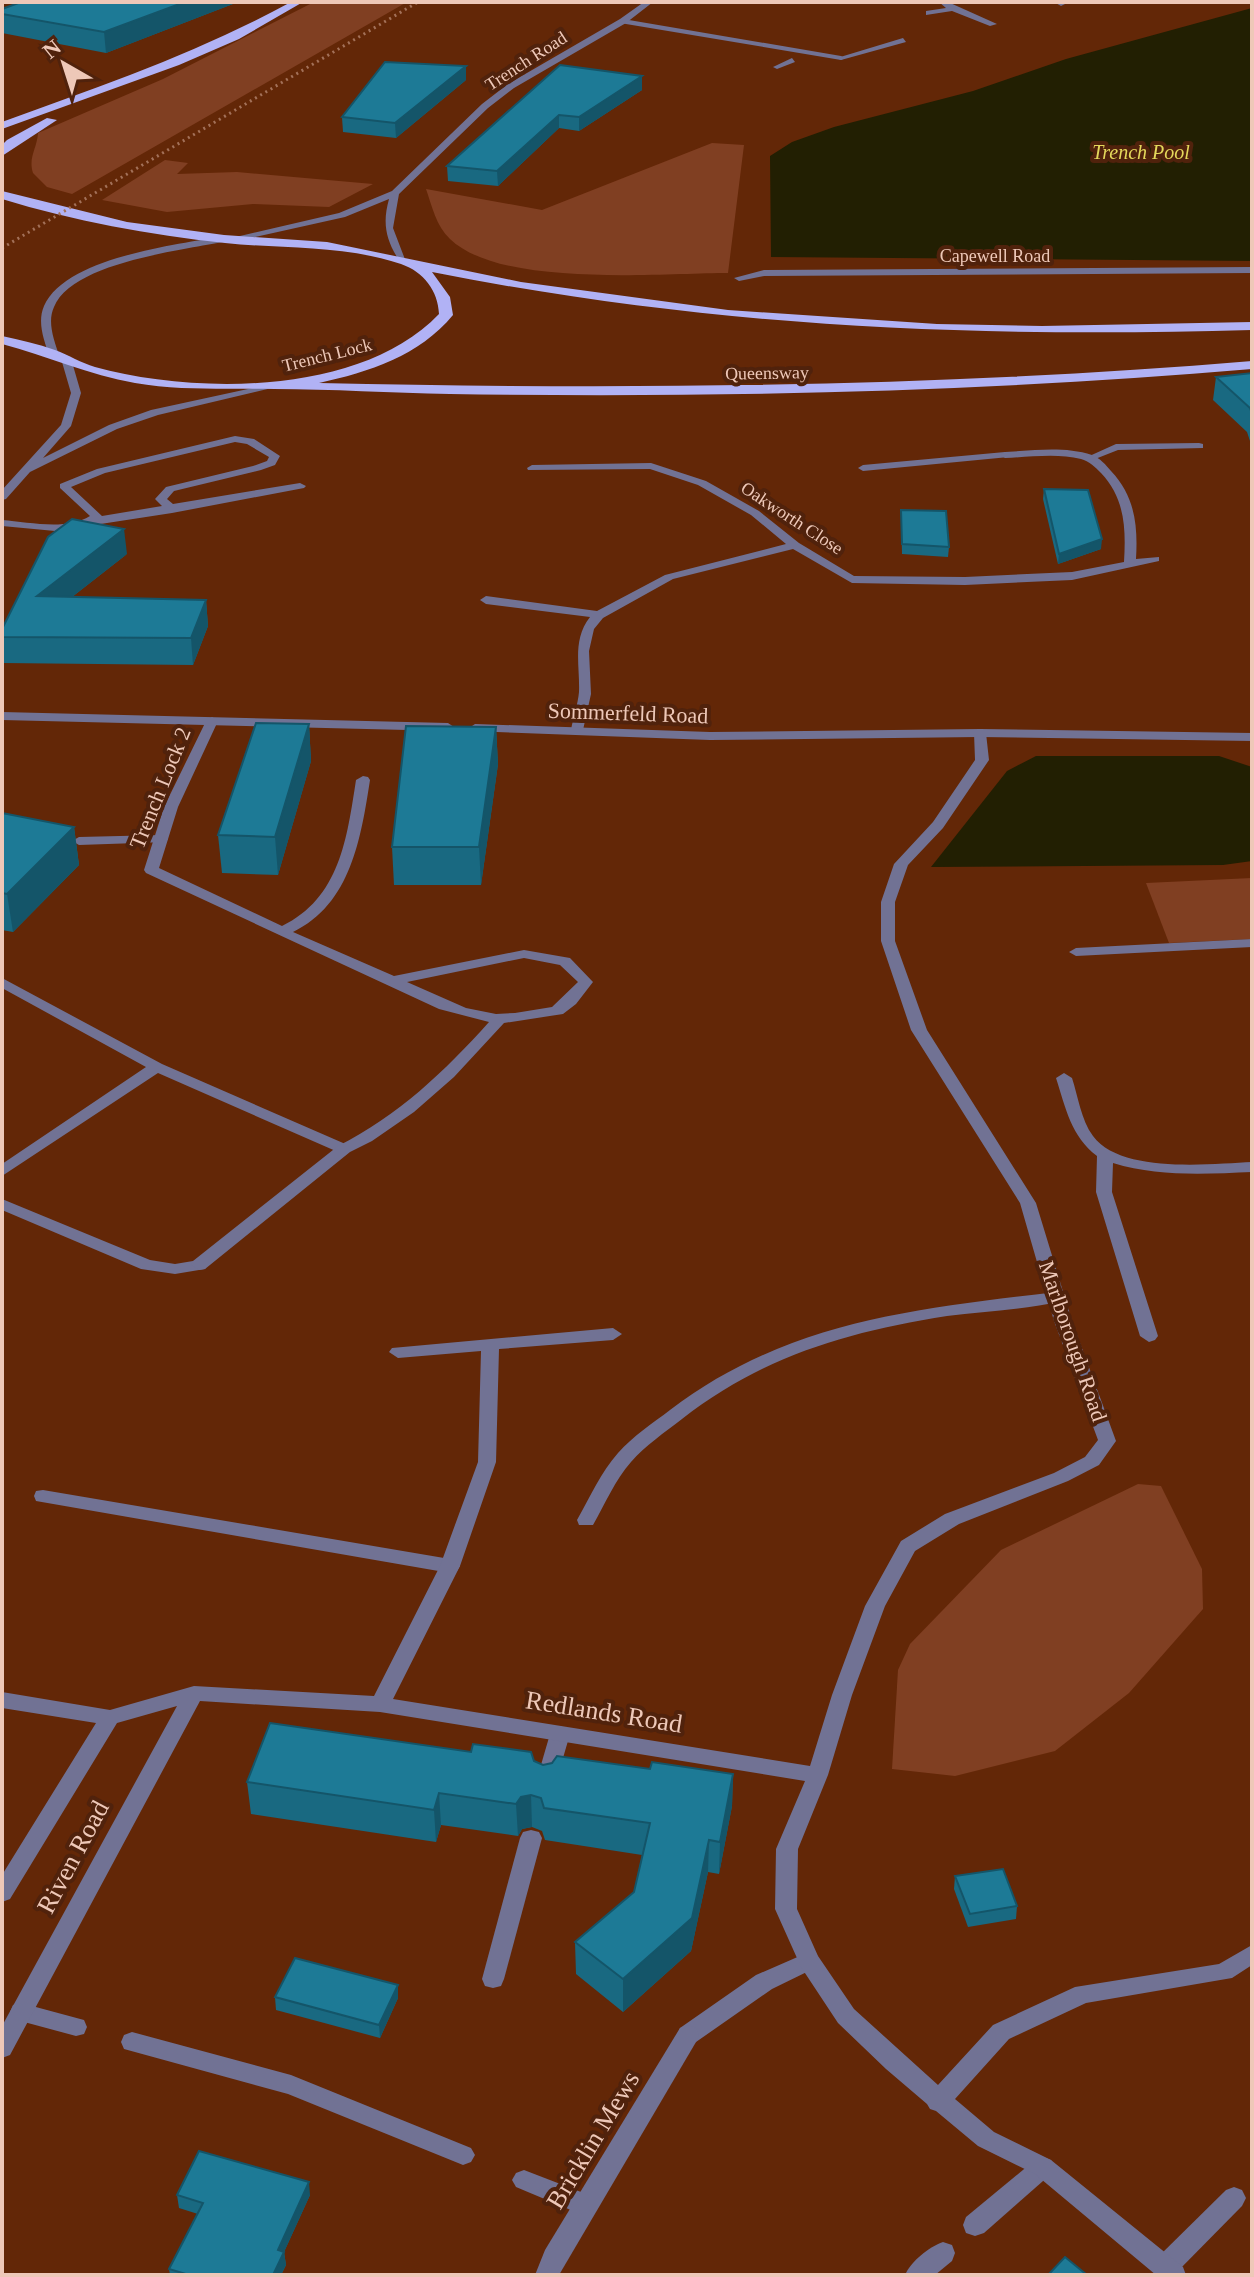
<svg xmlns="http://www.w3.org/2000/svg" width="1254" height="2277" font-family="'Times New Roman',serif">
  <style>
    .green { fill: #803f22 }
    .water { fill: #221f02 }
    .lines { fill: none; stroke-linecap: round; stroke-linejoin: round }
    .service { fill: #717294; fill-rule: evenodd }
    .pedestrian { fill: #717294; fill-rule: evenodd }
    .minor { fill: #717294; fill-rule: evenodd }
    .tertiary { fill: #717294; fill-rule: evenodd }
    .trunk { fill: #b1b2f5; fill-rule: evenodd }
    .rail { stroke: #a37159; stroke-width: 3; stroke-dasharray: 2 4; stroke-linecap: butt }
    .wall { fill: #196981 }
    .shaded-wall { fill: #145569 }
    .building { fill: #1d7a96; stroke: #145569; stroke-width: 2 }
    .labels { text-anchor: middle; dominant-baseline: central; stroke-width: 8; stroke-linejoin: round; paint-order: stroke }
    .far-street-label { font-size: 18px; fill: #eec8b8; stroke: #50220c }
    .far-water-label { font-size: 20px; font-style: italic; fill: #e4d85b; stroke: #50220c }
    .street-label { font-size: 22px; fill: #eec8b8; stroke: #50220c }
    .near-street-label { font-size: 26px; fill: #eec8b8; stroke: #50220c }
  </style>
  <rect width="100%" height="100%" fill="#632707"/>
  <g class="green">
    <path d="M314,2H407L72,194L47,187L33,173C28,157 37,149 38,133L163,79Z"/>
    <path d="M712,143L744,145L728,273C659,273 501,288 450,239C436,226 432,206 426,189L542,210Z"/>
    <path d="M165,160L188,163L177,174L237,172L373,184L329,207L253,204L167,212L102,200Z"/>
    <path d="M1252,878V939L1169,943L1146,883Z"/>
    <path d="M1138,1484L1161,1486L1202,1569L1203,1609L1129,1693L1055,1751L955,1776L892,1769L898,1670L910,1644L1001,1550Z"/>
  </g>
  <g class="water">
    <path d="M1252,8V261L771,257L770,156L792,142L834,127L973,91L1066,59Z"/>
    <path d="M1036,756H1219L1252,767V861L1223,865L931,867L1007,771Z"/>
  </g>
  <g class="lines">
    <g class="service">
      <path d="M903,38L906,42L841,60L837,58Z"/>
      <path d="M792,58L795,62L777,69L773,67Z"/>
      <path d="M224,236L227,237V241C185,250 72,262 54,307C47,322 54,340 59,355L54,358L49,355C44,340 37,322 44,306C66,257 176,245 224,236Z"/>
      <path d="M235,436L254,439L280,456L275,465L261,470L174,491L167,499L173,504L300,483L306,486L304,488L172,513L55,531L2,526V520C29,522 66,531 90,516L60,488V484L97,469ZM235,442L247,444L269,457L267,461L253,466L166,487L155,499L162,506L102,516L71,487L105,473Z"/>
      <path d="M1199,443L1203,444V448L1118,450L1090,461L1085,458L1116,444Z"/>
      <path d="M1005,452L1009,453V457L863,471L858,468L863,465Z"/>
      <path d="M161,835L166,836L168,839L166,842L79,845L72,841L79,837Z"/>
      <path d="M2,978L162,1064L350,1146L352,1149L344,1154L338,1152L158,1073L2,1176V1164L146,1067L2,988Z"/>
      <path d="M2,1199L150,1260L175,1264L199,1260L207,1265L205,1269L175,1274L141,1269L2,1210Z"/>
      <path d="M1056,1292L1062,1293L1065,1297L1062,1301C1025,1310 985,1311 947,1316C847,1332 763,1356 682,1419C665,1432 645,1446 631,1462C615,1480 605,1504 593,1525H579L577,1520C590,1497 601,1472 618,1453C633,1436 653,1423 670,1410C787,1321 915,1309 1056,1292Z"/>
      <path d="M43,1490L450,1559L457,1561L460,1566L457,1571L450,1573L36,1501L34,1496L36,1491Z"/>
      <path d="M560,1726L567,1729L570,1734L556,1782L553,1788L546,1790L539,1788L536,1782L550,1734L553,1729Z"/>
      <path d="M531,1830L539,1832L542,1838L504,1979L501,1986L493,1988L485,1986L482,1979L520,1838L523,1832Z"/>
      <path d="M21,2003L84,2020L87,2027L84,2034L76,2036L13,2019L10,2012L13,2005Z"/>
      <path d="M132,2032L291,2075L471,2148L475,2155L471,2162L463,2165L288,2094L124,2049L121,2042L124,2035Z"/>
      <path d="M1043,2157L1051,2160L1055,2167L1051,2174L984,2233L975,2236L966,2233L963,2225L966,2217L1035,2160Z"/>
      <path d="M524,2170L594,2197L597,2205L594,2213L585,2216L516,2187L512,2180L516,2173Z"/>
      <path d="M1234,2187L1242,2190L1246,2198L1242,2206L1174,2275H1156L1153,2267L1156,2259L1226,2190Z"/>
      <path d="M943,2242L952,2245L955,2253L952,2261L935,2275H905C911,2261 929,2247 943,2242Z"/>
    </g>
    <path class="pedestrian" d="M809,1952L817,1955L820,1961L817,1967L772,1989L696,2042L688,2045L680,2042L677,2035L680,2028L756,1975Z"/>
    <g class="minor">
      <path d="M939,2H948L997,24L990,26L952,11L926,15V11L946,8Z"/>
      <path d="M1054,2H1063L1065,4L1061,6Z"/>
      <path d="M623,19L841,56L845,58L841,60L620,23Z"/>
      <path d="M1252,267V273L764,276L739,281L734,278L764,270Z"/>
      <path d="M1035,450C1054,449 1074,449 1092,455C1100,458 1106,465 1111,471C1135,496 1138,526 1136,559L1159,557V561L1072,580L965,585L852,583L793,549L673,579L603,618L594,629L589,651L591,694L583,730L577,734L571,730C573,718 578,704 579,692C580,665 572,640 590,617L486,604L480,600L486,596L597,611L665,575L786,544L751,515L698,485L650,469L528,470L527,468L532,465L651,463L706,481L759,511L799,543L854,576L965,577L1072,572L1124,562C1126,529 1125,498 1101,473C1095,467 1089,461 1081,459C1057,453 1030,457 1005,458L1000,455L1005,452Z"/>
      <path d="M212,717L218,721L178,807L159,868L282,926C340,898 347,838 356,780L363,776L368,777L370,780C361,838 351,904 293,932L394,976L524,950L570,958L593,982L576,1004L563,1014L504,1023L454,1077L414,1112L372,1141L350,1152L205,1269L199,1270L191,1265L193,1261L338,1146C398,1116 445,1071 489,1022L439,1009L146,873L144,870L164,807L206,721ZM524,958L560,965L578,982L552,1007L515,1013L496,1014L466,1008L407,982Z"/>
      <path d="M980,729L986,733L989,760L943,828L908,865L895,902V941L927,1030L1036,1203L1072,1321L1116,1441L1099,1465L1068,1481L959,1524L915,1551L885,1606L852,1695L828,1775L798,1849L797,1909L818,1956L854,2009L938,2085L993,2025L1075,1987L1219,1964L1252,1945V1965L1232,1978L1086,2003L1009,2039L955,2099L994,2132L1051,2160L1183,2267L1186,2275H1156L1035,2174L978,2146L936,2111L930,2109L927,2104L886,2069L838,2023L801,1967L775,1909L776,1849L805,1781L380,1712L200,1701L10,2055L2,2058V2026L177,1706L117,1723L10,1899L2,1902V1875L96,1723L2,1708V1692L110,1710L194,1686L374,1696L440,1566L478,1462L481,1351L398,1358L389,1352L392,1348L613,1328L622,1334L613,1340L499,1349L496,1462L460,1566L393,1699L810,1766L832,1695L865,1606L901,1541L945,1514L1054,1473L1085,1457L1098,1440L1054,1321L1020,1203L911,1030L881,941V902L894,864L933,822L975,760L974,733Z"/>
      <path d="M1252,939V947L1076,956L1069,952L1076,948Z"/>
      <path d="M1064,1073L1072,1078C1078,1096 1081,1120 1093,1136C1121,1174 1210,1164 1252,1162V1172C1206,1174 1158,1177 1113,1163L1112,1192L1158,1336L1155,1340L1149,1342L1140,1336L1096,1192L1097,1156C1071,1136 1066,1109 1056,1078Z"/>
      <path d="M688,2025L696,2028L699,2035L696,2042L559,2275H535L545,2250L680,2028Z"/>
    </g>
    <g class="tertiary">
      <path d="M644,2H653L626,23L514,88L488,108L399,194L393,228L406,262H400C386,240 382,224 389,199L345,217L232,242L227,239L339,213L392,191L482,104L508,84L620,19Z"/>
      <path d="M67,359L72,362L81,393L71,426L43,458L109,425L151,410L275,383L280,386L158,415L117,429L30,472L6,499L2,500V490L61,425L71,393L62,362Z"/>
      <path d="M2,712L448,723L454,727L448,731L2,720Z"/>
      <path d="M475,724L710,732L980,729L1252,733V741L980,737L710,740L470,731L469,728Z"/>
    </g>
    <g class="trunk">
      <path d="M291,2H303L239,39L179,65L2,129V122C101,86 198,53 291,2Z"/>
      <path d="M47,118L57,120L2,156V145L7,140Z"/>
      <path d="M2,191L127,222L224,235L327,242L521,282L728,310L937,324L1042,326L1252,322V330C972,338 708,327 432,272L450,297L453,315C419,356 369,372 319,383C631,390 941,387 1252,361V369C985,392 718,398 450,394C391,393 332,389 274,389C227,388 182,391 135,383C89,375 47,356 2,344V336C20,340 38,344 55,350C69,355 81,363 95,367C197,395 362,395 439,314C438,291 424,272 401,264C345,245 282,249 225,243C149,235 74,221 2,199Z"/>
    </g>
    <path class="rail" d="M2,248L418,2"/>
  </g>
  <g class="wall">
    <path d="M21,2H238L106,53L2,33V9Z"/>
    <path d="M560,65L642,90L579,131L559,128L498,186L448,181L447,166Z"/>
    <path d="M466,80L396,138L343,132L342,117Z"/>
    <path d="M1252,373V447L1247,432L1213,400L1216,377Z"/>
    <path d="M1044,489L1101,549L1058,564L1043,499Z"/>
    <path d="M901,510L949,547L948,557L902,554Z"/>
    <path d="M127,554L72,597L206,600L208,626L193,665L2,663V629Z"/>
    <path d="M309,724L311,761L278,875L222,873L218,835Z"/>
    <path d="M496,727L498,764L481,885H394L392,847Z"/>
    <path d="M2,813L74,827L79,865L13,932L2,930Z"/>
    <path d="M534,1761L543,1765L733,1774L732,1806L719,1874L708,1872L691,1951L623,2012L576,1974L575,1942L634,1892L642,1855L545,1840L542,1831L532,1827L522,1829L518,1836L441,1825L436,1842L251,1814L247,1782Z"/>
    <path d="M955,1876L1017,1906L1016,1919L968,1927L954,1889Z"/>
    <path d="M398,1985V1998L380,2038L276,2010L275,1997Z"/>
    <path d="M177,2195H310L284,2252L286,2265L281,2275H170L169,2269L198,2214L179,2208Z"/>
  </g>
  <g class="shaded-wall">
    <path d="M185,2H238L106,53L104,32Z"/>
    <path d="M466,66V80L396,138L395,123Z"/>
    <path d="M642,76V90L579,131V117Z"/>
    <path d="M559,115V128L498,186L497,171Z"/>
    <path d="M124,529L127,554L40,622L37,596Z"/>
    <path d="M1102,539L1101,549L1058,564L1059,554Z"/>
    <path d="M206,600L208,626L193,665L191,638Z"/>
    <path d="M309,724L311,761L278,875L275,837Z"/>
    <path d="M496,727L498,764L481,885L479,847Z"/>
    <path d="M74,827L79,865L13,932L7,894Z"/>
    <path d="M733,1774L732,1806L719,1874L720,1842Z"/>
    <path d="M439,1793L441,1825L436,1842L434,1810Z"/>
    <path d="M531,1795L532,1827L522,1829L518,1836L516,1804L521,1797Z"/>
    <path d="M709,1840L708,1872L691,1951L623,2012V1979Z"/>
    <path d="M398,1985V1998L380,2038L379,2025Z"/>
    <path d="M309,2182L310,2195L284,2252L286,2265L281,2275H273L278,2250Z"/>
  </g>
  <g class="building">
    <path d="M21,2H185L104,32L2,14V9Z"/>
    <path d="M385,62L466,66L395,123L342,117Z"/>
    <path d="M560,65L642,76L579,117L559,115L497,171L447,166Z"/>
    <path d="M1252,373V414L1250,408L1216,377Z"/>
    <path d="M1044,489L1088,490L1102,539L1059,554Z"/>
    <path d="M901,510L946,511L949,547L902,544Z"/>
    <path d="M72,519L124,529L37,596L206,600L191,638L2,637V629L48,537Z"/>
    <path d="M256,723L309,724L275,837L218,835Z"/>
    <path d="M406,726L496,727L479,847H392Z"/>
    <path d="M2,813L74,827L7,894L2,893Z"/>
    <path d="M270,1723L471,1752L473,1744L531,1752L534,1761L543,1765L552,1763L557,1756L650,1769L652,1762L733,1774L720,1842L709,1840L692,1918L623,1979L575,1942L634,1892L650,1823L544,1808L541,1798L531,1795L521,1797L516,1804L439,1793L434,1810L247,1782Z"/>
    <path d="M1003,1869L1017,1906L970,1914L955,1876Z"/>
    <path d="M295,1958L398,1985L379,2025L275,1997Z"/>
    <path d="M199,2151L309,2182L278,2250L284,2252L273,2275H189L169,2269L203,2203L177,2195Z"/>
    <path d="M1065,2257L1087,2275H1048Z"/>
  </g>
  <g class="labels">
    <g class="far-street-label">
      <text transform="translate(526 61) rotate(-33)">Trench Road</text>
      <text x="995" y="256">Capewell Road</text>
      <text transform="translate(327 355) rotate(-14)">Trench Lock</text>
      <text transform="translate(767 373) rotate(-1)">Queensway</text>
      <text transform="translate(792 518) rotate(33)">Oakworth Close</text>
    </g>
    <g class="far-water-label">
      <text x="1141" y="152">Trench Pool</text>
    </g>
    <g class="street-label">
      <text transform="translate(628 713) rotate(2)">Sommerfeld Road</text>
      <text transform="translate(160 788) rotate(-68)">Trench Lock 2</text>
      <text transform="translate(1073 1341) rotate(71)">Marlborough Road</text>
    </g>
    <g class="near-street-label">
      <text transform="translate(604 1712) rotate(9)">Redlands Road</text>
      <text transform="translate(73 1857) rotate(-62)">Riven Road</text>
      <text transform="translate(593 2140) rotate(-59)">Bricklin Mews</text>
    </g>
  </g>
  <rect width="1254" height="2277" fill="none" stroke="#eec8b8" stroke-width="8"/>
  <g transform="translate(64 64) rotate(321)" stroke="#50220c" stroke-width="6" paint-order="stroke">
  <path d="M0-6L14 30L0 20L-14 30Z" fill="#eec8b8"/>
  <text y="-12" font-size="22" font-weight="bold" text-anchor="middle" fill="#eec8b8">N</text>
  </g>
</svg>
